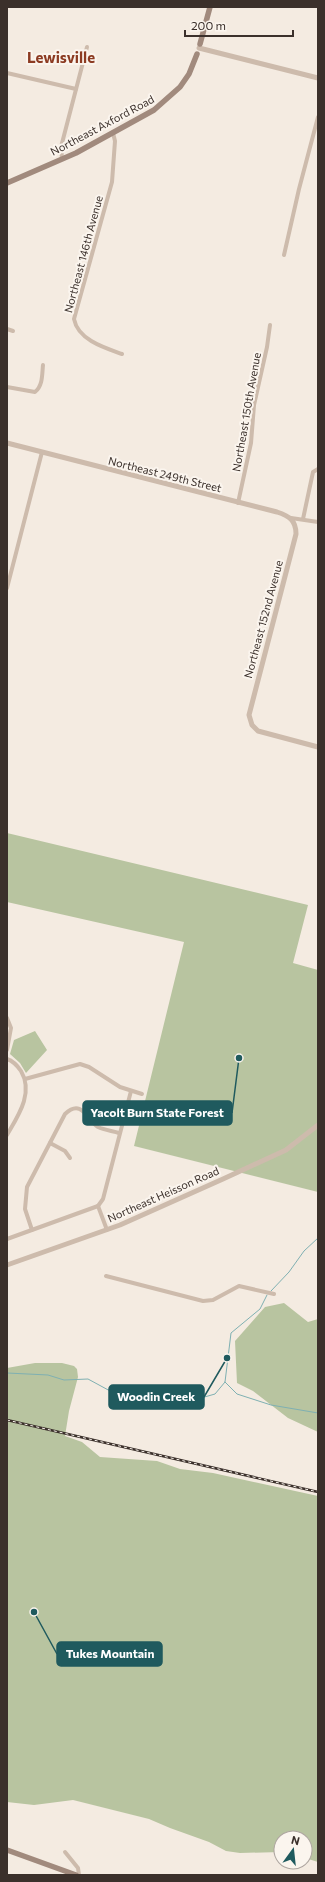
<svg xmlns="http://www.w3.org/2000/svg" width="325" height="1882" font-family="Commissioner,sans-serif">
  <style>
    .green { fill: #b8c4a0 }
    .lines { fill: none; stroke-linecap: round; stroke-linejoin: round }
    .stream { stroke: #7fb0b2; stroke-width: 1 }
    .minor { stroke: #cdbbac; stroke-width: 4 }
    .tertiary { stroke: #cdbbac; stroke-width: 5 }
    .secondary { stroke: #a18a7d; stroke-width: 5.5 }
    .rail-casing { stroke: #3b302b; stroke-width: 2.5 }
    .rail { stroke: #fbf5ee; stroke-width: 1; stroke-dasharray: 3; stroke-linecap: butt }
    .labels { text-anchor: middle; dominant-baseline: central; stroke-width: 4; stroke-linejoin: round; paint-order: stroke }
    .street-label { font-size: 11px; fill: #3b302b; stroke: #fbf5ee }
    .district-label { font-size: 15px; font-weight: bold; fill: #8c3b22; stroke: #fbf5ee }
    .leader { fill: none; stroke: #1f5a5e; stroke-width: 1.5 }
    .callout-dot { fill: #1f5a5e; stroke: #fbf5ee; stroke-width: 1.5 }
    .callout { fill: #1f5a5e; stroke: #1f5a5e; stroke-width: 1.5 }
    .callout-label { font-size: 12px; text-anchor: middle; font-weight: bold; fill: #fff }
  </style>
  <rect width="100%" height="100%" fill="#f4ebe1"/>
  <g class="green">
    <path d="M7,833L308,905L293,963L318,970V1192L134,1146L184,942L7,902Z"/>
    <path d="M35,1031L47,1050L26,1073L20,1063L10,1054L14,1040Z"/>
    <path d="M284,1303L308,1322L318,1319V1432L288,1418L253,1391L237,1383L235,1341L265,1307Z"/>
    <path d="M35,1363H62L74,1366L77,1369L78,1377L69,1411L65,1436L82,1442L100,1457L157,1461L180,1469L213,1473L318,1496V1862L305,1858V1838H281V1852L240,1853L226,1851L209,1842L170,1828L149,1819L73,1800L34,1805L7,1802V1368Z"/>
  </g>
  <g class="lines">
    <g class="stream">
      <path d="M271,1291L289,1272L304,1251L318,1238"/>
      <path d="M7,1373L48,1375L64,1380L88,1379L123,1398L178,1403L194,1400L215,1394L225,1382L231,1333L260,1309L267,1295"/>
      <path d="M225,1382L237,1394L271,1405L318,1413"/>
    </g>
    <g class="minor">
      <path d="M7,73L76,89"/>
      <path d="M113,133L115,141L112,182L74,319C78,340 105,348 122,354"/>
      <path d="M62,159L61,147L87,47"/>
      <path d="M284,255L299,189L318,117"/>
      <path d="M7,329L13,331"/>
      <path d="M7,387L35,392C43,386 42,374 43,365"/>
      <path d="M238,503L251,443L254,405L267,347L270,325"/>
      <path d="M291,518L318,522"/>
      <path d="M303,519L313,472L318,469"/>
      <path d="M7,588L42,452"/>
      <path d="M7,1018L11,1028L7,1050"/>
      <path d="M7,1059C13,1061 17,1065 21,1071C34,1093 18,1116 7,1135"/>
      <path d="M25,1079L80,1064L89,1067L120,1087L142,1094"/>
      <path d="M50,1143L65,1151L70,1158"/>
      <path d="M98,1206L103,1199L131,1091"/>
      <path d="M98,1206L107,1230"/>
      <path d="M32,1230L25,1209L27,1187L65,1114C82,1098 87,1120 98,1127C104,1130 113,1131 119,1133"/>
      <path d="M7,1239L98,1206"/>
      <path d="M106,1276L203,1301L213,1300L239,1286L274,1294"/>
      <path d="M65,1852L78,1868L79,1875"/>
    </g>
    <g class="tertiary">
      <path d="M199,48L318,78"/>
      <path d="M7,443L277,512C289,516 296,520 296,534L249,715L252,725L258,731L318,747"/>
      <path d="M7,1265L120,1225L223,1179L286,1150L318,1125"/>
    </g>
    <g class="secondary">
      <path d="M200,44L210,7"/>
      <path d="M7,183L76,153L154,110L180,87L189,74L197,54"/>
      <path d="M7,1850L76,1875"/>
    </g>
    <g class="rail-casing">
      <path id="rail" d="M7,1420L318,1492"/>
    </g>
    <use href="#rail" class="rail"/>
  </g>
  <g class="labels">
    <g class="street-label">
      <text transform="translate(102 125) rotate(-28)">Northeast Axford Road</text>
      <text transform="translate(83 254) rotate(-75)">Northeast 146th Avenue</text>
      <text transform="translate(246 412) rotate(-80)">Northeast 150th Avenue</text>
      <text transform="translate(165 474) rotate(14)">Northeast 249th Street</text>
      <text transform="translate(263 619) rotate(-75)">Northeast 152nd Avenue</text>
      <text transform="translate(163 1194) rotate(-24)">Northeast Heisson Road</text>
    </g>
    <g class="district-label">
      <text x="61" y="57">Lewisville</text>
    </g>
  </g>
  <path class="leader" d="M239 1058L232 1113M227 1358L204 1397M34 1612L57 1654"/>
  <g class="callout-dot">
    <circle cx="239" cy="1058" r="4"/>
    <circle cx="227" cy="1358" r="4"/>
    <circle cx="34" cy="1612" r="4"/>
  </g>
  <g class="callout">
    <rect x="83" y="1101" width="149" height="24" rx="4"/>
    <rect x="109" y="1385" width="95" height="24" rx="4"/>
    <rect x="57" y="1642" width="105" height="24" rx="4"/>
  </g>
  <g class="callout-label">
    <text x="157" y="1117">Yacolt Burn State Forest</text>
    <text x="156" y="1401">Woodin Creek</text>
    <text x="110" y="1658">Tukes Mountain</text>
  </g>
  <rect width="325" height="1882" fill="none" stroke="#3b302b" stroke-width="16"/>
  <g transform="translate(293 1850) rotate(15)"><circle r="19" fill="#fbf5ee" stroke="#aea6a0"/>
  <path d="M0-3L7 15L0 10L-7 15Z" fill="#1f5a5e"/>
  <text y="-6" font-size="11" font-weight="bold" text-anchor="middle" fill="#3b302b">N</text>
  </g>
  <path d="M185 30v6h108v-6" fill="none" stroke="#3b302b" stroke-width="2"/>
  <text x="191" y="30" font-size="12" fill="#3b302b" stroke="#fbf5ee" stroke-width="3" paint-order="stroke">200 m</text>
</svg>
